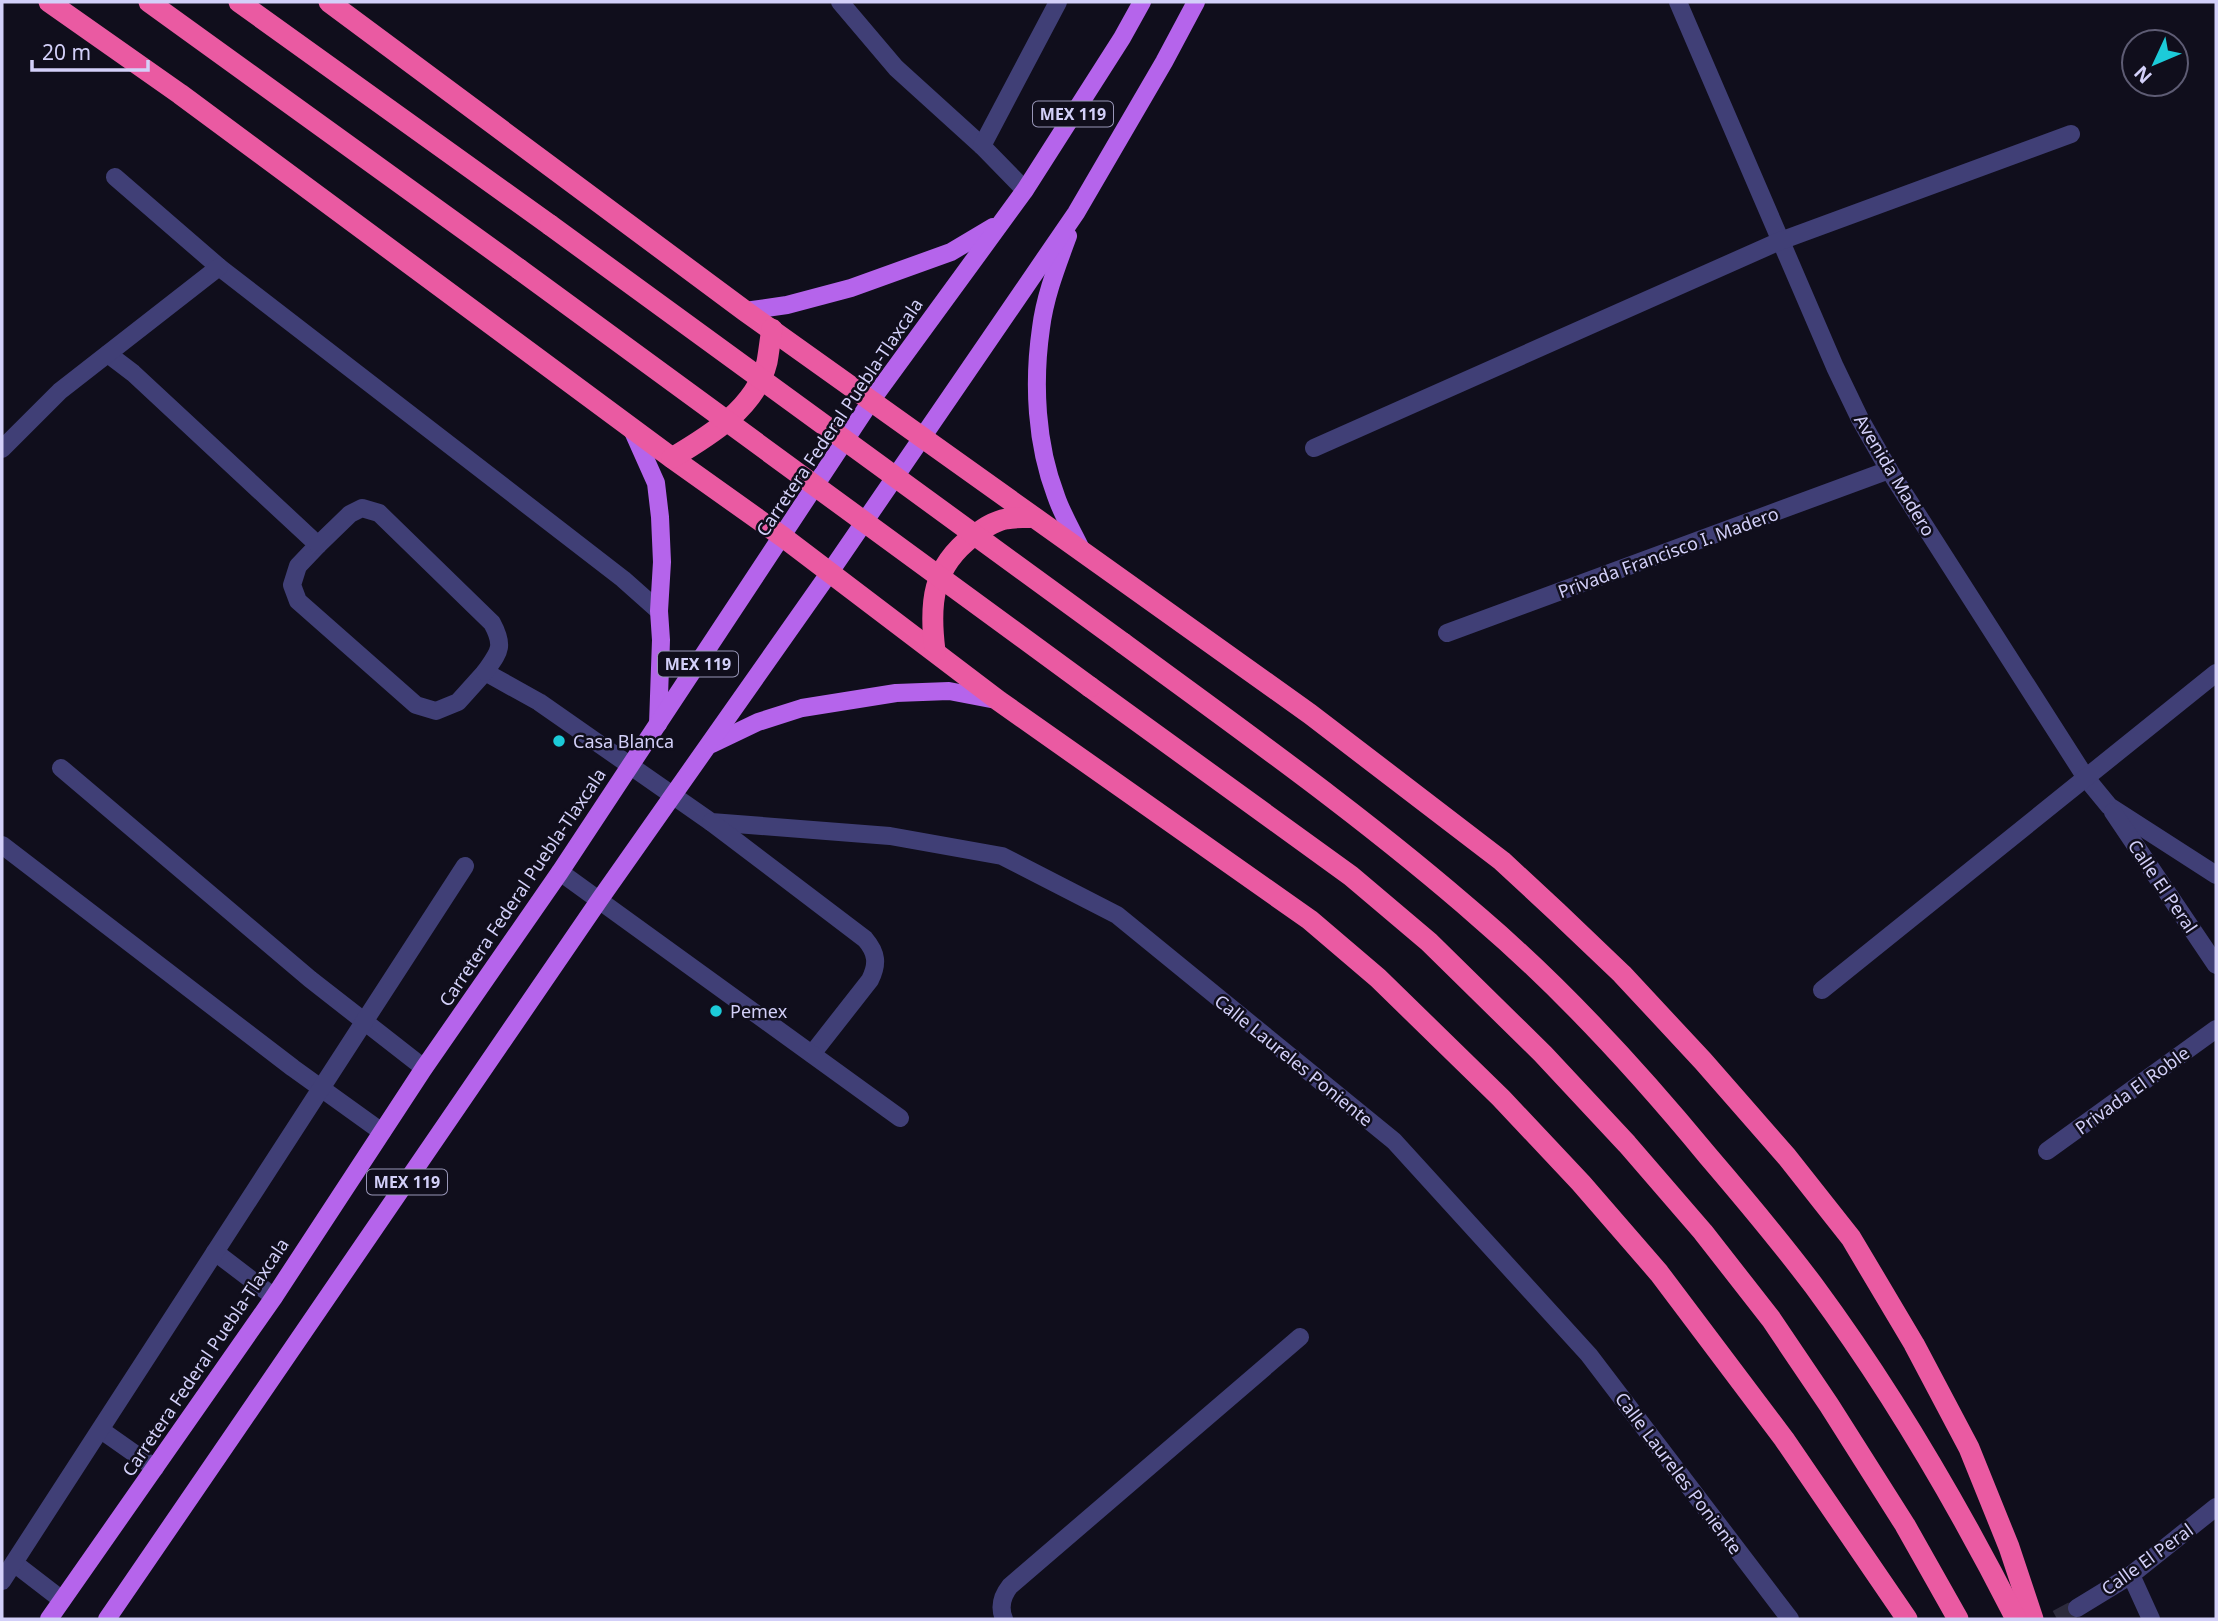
<svg xmlns="http://www.w3.org/2000/svg" width="2218" height="1621" font-family="'Noto Sans',sans-serif">
  <style>
    .lines { fill: none; stroke-linecap: round; stroke-linejoin: round }
    .minor-tunnel { stroke: #2d2b3d; stroke-width: 18; stroke-dasharray: 18 9; stroke-linecap: butt }
    .minor { stroke: #403f76; stroke-width: 18 }
    .major { stroke: #b564eb; stroke-width: 18 }
    .highway { stroke: #ea5aa2; stroke-width: 21 }
    .highway-bridge { stroke: #ea5aa2; stroke-width: 21 }
    .poi-dot { fill: #1ccbd9; stroke: #100e1c; stroke-width: 2.5 }
    .labels { text-anchor: middle; dominant-baseline: central; stroke-width: 5; stroke-linejoin: round; paint-order: stroke }
    .shield { fill: #100e1c; stroke: #9896b7; stroke-width: 2 }
    .shield-label { font-size: 16px; font-weight: bold; fill: #d3d0f9 }
    .street-label { font-size: 18px; fill: #d3d0f9; stroke: #100e1c }
    .poi-label { font-size: 18px; fill: #d3d0f9; stroke: #100e1c; text-anchor: start }
  </style>
  <rect width="100%" height="100%" fill="#100e1c"/>
  <g class="lines">
    <path class="minor-tunnel" d="M2057,1619L2077,1608"/>
    <g class="minor">
      <path d="M840,2L896,68L982,146"/>
      <path d="M1678,2L1835,367L1860,419L1889,470L2086,778L2109,806L2216,875"/>
      <path d="M115,177L219,267L623,579L659,611"/>
      <path d="M1025,190L982,146L1058,2"/>
      <path d="M108,354L133,373L318,545L298,566L292,585L298,601L416,705L436,711L458,702L485,672L539,702L711,822L890,836L1002,856L1117,915L1394,1141L1589,1355L1790,1619"/>
      <path d="M1314,448L1780,241L2071,134"/>
      <path d="M2,449L60,391L219,267"/>
      <path d="M318,545L350,514L362,508L379,513L492,623C505,647 499,652 485,672"/>
      <path d="M1447,633L1889,470"/>
      <path d="M61,768L310,979L424,1068"/>
      <path d="M2113,812L2216,965"/>
      <path d="M711,822L865,939C877,953 878,964 870,980L812,1054"/>
      <path d="M2,845L293,1068L382,1132"/>
      <path d="M560,872L900,1118"/>
      <path d="M1822,990L2216,673"/>
      <path d="M2047,1151L2216,1029"/>
      <path d="M215,1252L274,1297"/>
      <path d="M101,1430L155,1468"/>
      <path d="M14,1563L62,1600"/>
      <path d="M2131,1575L2151,1619"/>
      <path d="M2,1581L465,866"/>
      <path d="M2077,1608L2131,1575L2216,1507"/>
      <path d="M1004,1619C999,1607 1002,1596 1010,1586L1300,1337"/>
    </g>
    <g class="major">
      <path d="M1068,236C1057,266 1045,296 1041,328C1033,383 1036,444 1056,496C1062,514 1073,532 1081,549"/>
      <path d="M745,311L787,305L851,288L951,252L993,227"/>
      <path d="M631,427L656,483L660,517L662,562L659,611L661,640L658,724"/>
      <path d="M712,744L758,722L802,708L896,693L949,691L996,700"/>
      <path d="M49,1619L274,1297L424,1068L560,872L871,401L1025,190L1122,38L1142,2"/>
      <path d="M107,1619L600,899L830,572L1076,213L1164,62L1196,2"/>
    </g>
    <g class="highway">
      <path d="M49,2L180,94L672,458L783,537L999,701L1310,920L1378,978L1501,1098L1581,1183L1659,1273L1784,1439L1907,1619"/>
      <path d="M149,2L519,269"/>
      <path d="M239,2L550,225"/>
      <path d="M329,2L745,311L1310,714L1502,861L1557,912L1622,974L1703,1061L1787,1157L1851,1238L1914,1344L1969,1448L2009,1547L2033,1619"/>
      <path d="M672,458C709,436 756,408 767,362C769,351 770,340 772,329"/>
      <path d="M1123,643C1244,732 1367,819 1480,918C1563,989 1638,1071 1708,1156C1744,1198 1780,1241 1814,1286C1890,1389 1958,1505 2016,1619"/>
      <path d="M935,651C929,603 932,567 973,536C983,529 994,521 1006,519C1015,517 1025,518 1033,517"/>
      <path d="M1090,687L1351,876L1429,942L1543,1054L1627,1144L1703,1232L1771,1319L1829,1405L1905,1525L1958,1619"/>
    </g>
    <g class="highway-bridge">
      <path d="M550,225L1123,643"/>
      <path d="M519,269L1090,687"/>
    </g>
  </g>
  <g class="poi-dot">
    <circle cx="559" cy="741" r="7"/>
    <circle cx="716" cy="1011" r="7"/>
  </g>
  <g class="labels">
    <g class="shield">
      <rect x="1033" y="101.5" width="80" height="25" rx="5"/>
      <rect x="658" y="651.5" width="80" height="25" rx="5"/>
      <rect x="367" y="1169.5" width="80" height="25" rx="5"/>
    </g>
    <g class="shield-label">
      <text x="1073" y="114">MEX 119</text>
      <text x="698" y="664">MEX 119</text>
      <text x="407" y="1182">MEX 119</text>
    </g>
    <g class="street-label">
      <text transform="translate(839 417) rotate(-56)">Carretera Federal Puebla-Tlaxcala</text>
      <text transform="translate(1895 475) rotate(59)">Avenida Madero</text>
      <text transform="translate(1668 552) rotate(-20)">Privada Francisco I. Madero</text>
      <text transform="translate(2163 886) rotate(56)">Calle El Peral</text>
      <text transform="translate(522 887) rotate(-56)">Carretera Federal Puebla-Tlaxcala</text>
      <text transform="translate(1294 1060) rotate(39)">Calle Laureles Poniente</text>
      <text transform="translate(2132 1090) rotate(-36)">Privada El Roble</text>
      <text transform="translate(205 1357) rotate(-56)">Carretera Federal Puebla-Tlaxcala</text>
      <text transform="translate(1679 1473) rotate(53)">Calle Laureles Poniente</text>
      <text transform="translate(2147 1559) rotate(-36)">Calle El Peral</text>
    </g>
    <g class="poi-label">
      <text x="573" y="741">Casa Blanca</text>
      <text x="730" y="1011">Pemex</text>
    </g>
  </g>
  <rect width="2218" height="1621" fill="none" stroke="#d3d0f9" stroke-width="7"/>
  <g transform="translate(2155 63) rotate(226)"><circle r="33" fill="#100e1c" stroke="#5e5c74" stroke-width="2"/>
  <path d="M0-5L12 26L0 18L-12 26Z" fill="#1ccbd9"/>
  <text y="-10" font-size="19" font-weight="bold" text-anchor="middle" fill="#d3d0f9">N</text>
  </g>
  <path d="M32 60v10h116v-10" fill="none" stroke="#d3d0f9" stroke-width="3.5"/>
  <text x="42" y="60" font-size="21" fill="#d3d0f9" stroke="#100e1c" stroke-width="5" paint-order="stroke">20 m</text>
</svg>
